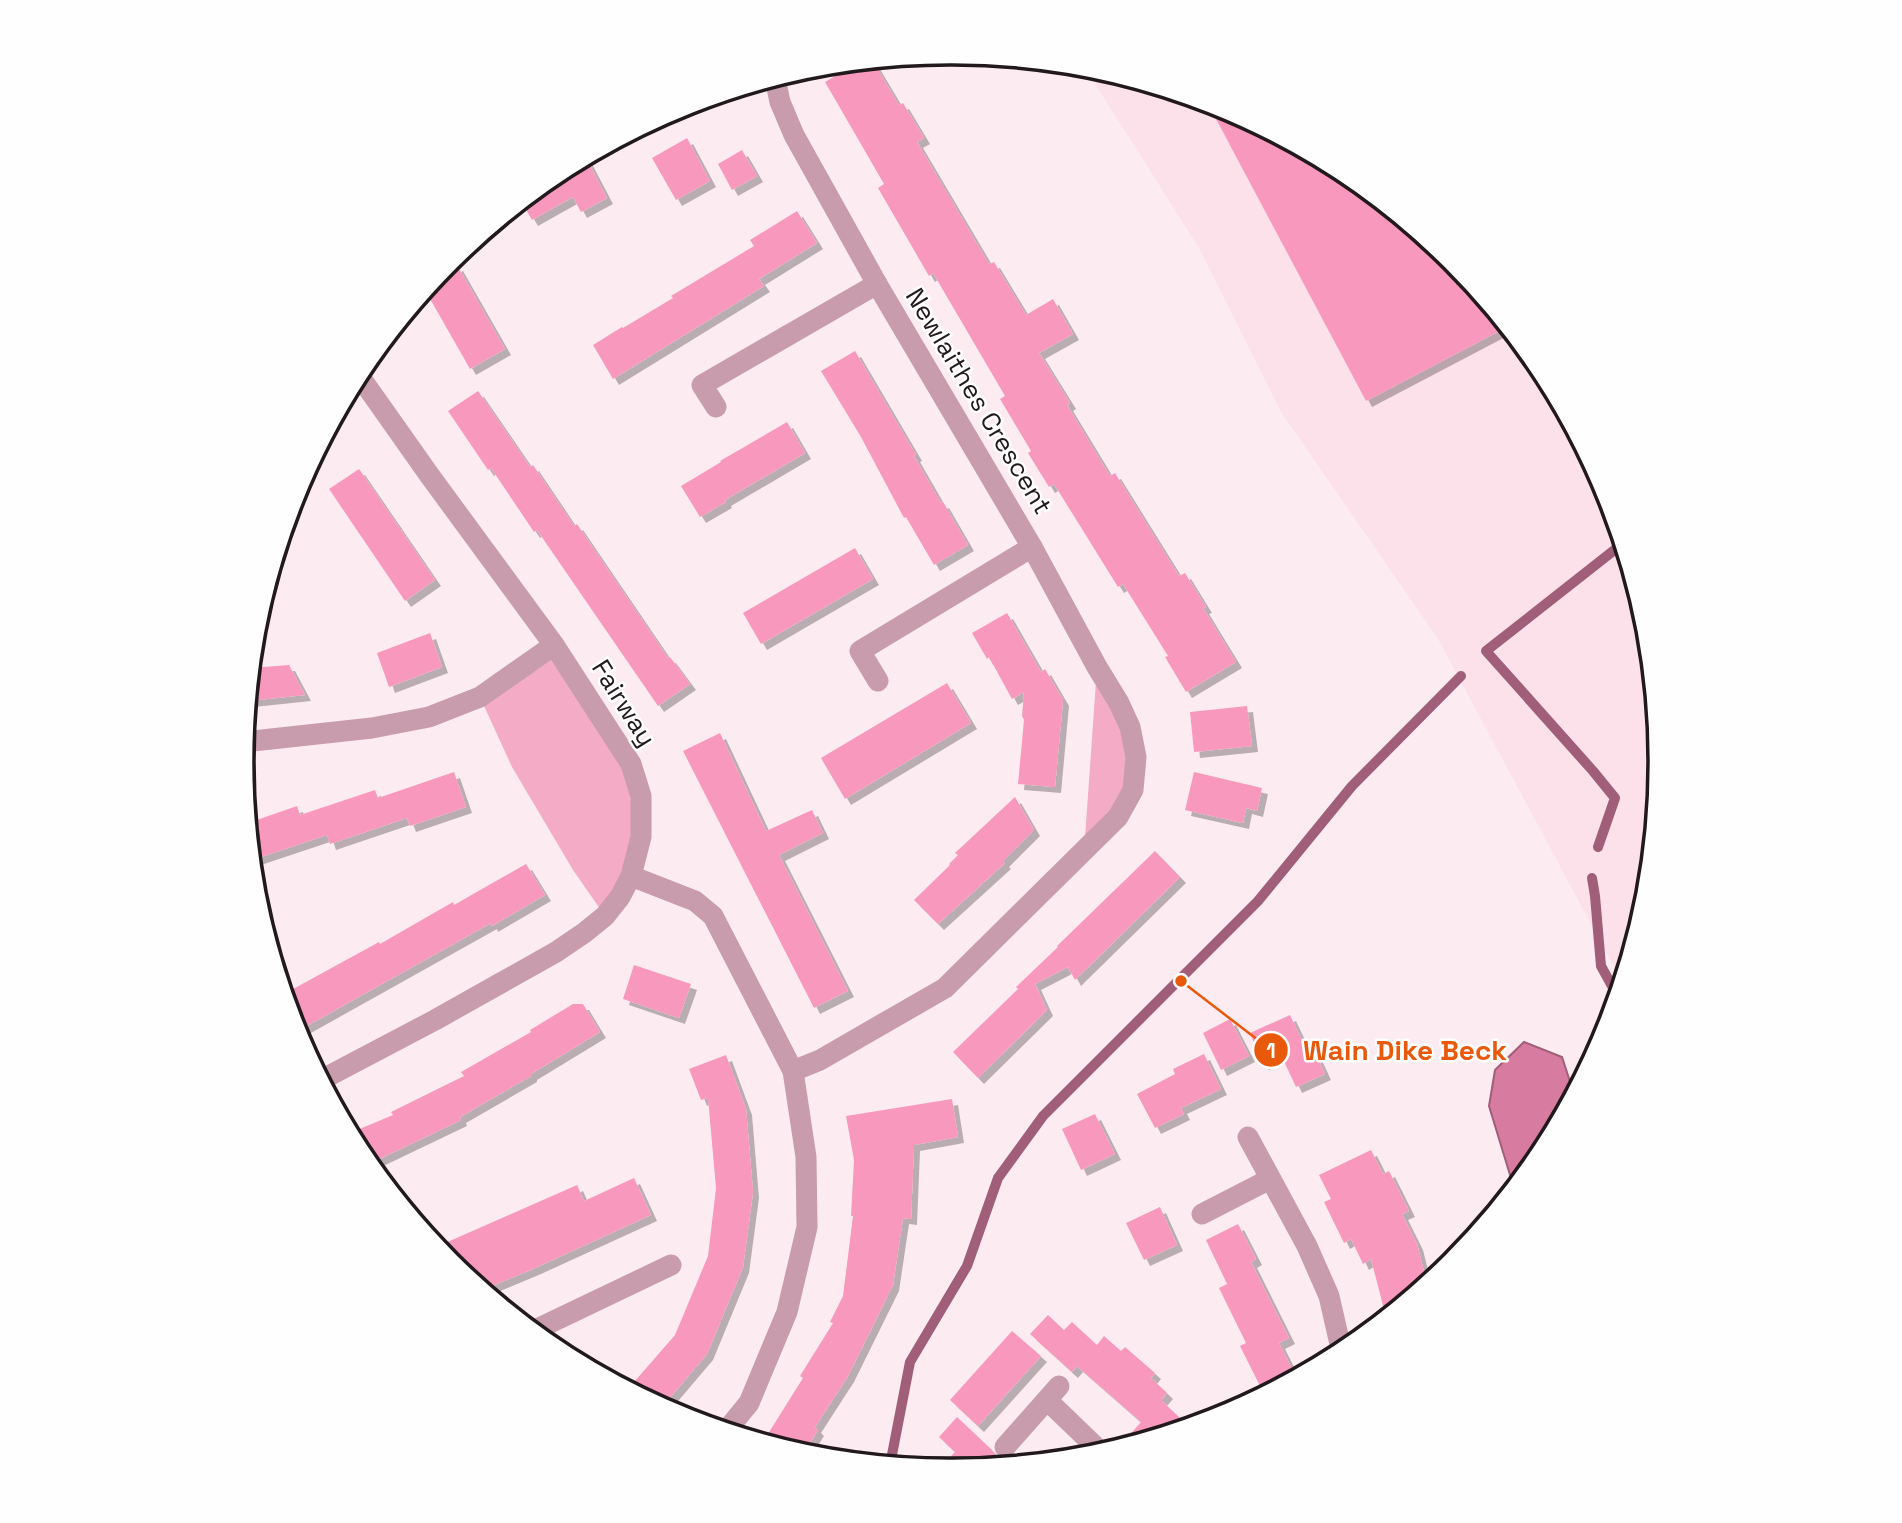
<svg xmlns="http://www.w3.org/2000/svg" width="1902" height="1523" font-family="'Space Grotesk',sans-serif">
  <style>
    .built { fill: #fde1ea }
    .green { fill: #f4abc6 }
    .water { fill: #d87ba0; stroke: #a15e78; stroke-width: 2 }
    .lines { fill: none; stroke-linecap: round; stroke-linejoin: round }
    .stream { stroke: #a15e78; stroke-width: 10 }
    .building { fill: #f998bd; filter: url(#shadow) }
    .street { stroke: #c89cac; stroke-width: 21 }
    .labels { text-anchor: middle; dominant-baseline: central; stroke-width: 5; stroke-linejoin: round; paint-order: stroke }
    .street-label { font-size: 26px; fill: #22191c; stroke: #fefefe }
    .rim { fill: none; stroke: #22191c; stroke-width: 3.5 }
    .leader { fill: none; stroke: #e8590c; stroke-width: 2.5 }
    .callout-dot { fill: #e8590c; stroke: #fefefe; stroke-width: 2.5 }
    .mark-label { font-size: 21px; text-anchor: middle; font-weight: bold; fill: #fff }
    .callout-label { font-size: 28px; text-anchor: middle; font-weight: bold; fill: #e8590c; stroke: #fefefe; stroke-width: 5; stroke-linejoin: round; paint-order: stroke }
  </style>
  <defs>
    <filter id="shadow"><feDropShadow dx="6" dy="6" stdDeviation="0" flood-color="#0004"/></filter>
  </defs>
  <rect width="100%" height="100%" fill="#fcecf1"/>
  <path class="built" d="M1086,66L1223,107L1345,172L1453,260L1541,368L1606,491L1646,624L1660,762L1646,900L1622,982L1438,639L1281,412L1199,248L1097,87Z"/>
  <g class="green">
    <path d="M554,645L631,764L641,837L605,916L573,870L512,767L480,697Z"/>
    <path d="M1097,667L1119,703L1133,790L1084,852Z"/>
  </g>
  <path class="water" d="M1524,1042L1562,1057L1574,1094L1540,1156L1514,1188L1489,1106L1495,1070Z"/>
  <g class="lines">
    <g class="stream">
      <path d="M1598,847L1615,798L1593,771L1486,651L1622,544"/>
      <path d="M1592,878L1595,896L1601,966L1617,995"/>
      <path d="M890,1465L910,1362L967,1266L998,1178L1043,1116L1258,901L1352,786L1461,676"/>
    </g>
  </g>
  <g class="building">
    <path d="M872,60L899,105L903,103L924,138L917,142L989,264L994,262L1026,315L1053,299L1073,334L1039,353L1070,403L1067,405L1110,476L1115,473L1179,576L1185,573L1206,607L1203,608L1236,662L1186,692L1165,657L1168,656L1123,584L1118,587L1054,484L1049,487L1028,453L1031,451L1000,399L1005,396L933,273L929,276L878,188L884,184L825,82L861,61Z"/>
    <path d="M1207,102L1223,107L1345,172L1453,260L1507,327L1366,401Z"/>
    <path d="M687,138L710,181L676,200L652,158Z"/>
    <path d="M742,150L757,176L732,190L718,164Z"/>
    <path d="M587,160L607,198L581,212L573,197L532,220L521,201L541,185Z"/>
    <path d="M797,211L817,243L759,279L764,286L613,379L593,345L622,327L623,328L673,298L671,296L754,246L750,240Z"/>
    <path d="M457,265L505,349L470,369L425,290L436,277Z"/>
    <path d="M855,351L916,455L914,456L941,503L943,502L968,545L934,565L906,517L904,518L861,437L821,371Z"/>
    <path d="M478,391L530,467L533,465L574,526L577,524L668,658L670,657L690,684L658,706L537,530L534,532L491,468L488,470L448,411Z"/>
    <path d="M787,422L805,453L725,500L726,502L700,517L681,486L721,462L720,461Z"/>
    <path d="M359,469L435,580L405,601L329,489Z"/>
    <path d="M855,548L873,579L761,644L743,613Z"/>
    <path d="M1007,613L1041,672L1045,669L1063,700L1055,787L1018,784L1024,720L1022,716L1024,692L1012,699L989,657L987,659L972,633Z"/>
    <path d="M430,633L442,667L389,687L377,653Z"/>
    <path d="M289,665L305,695L248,701L251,668Z"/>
    <path d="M947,683L971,723L845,799L821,758Z"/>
    <path d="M1247,706L1252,746L1194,752L1190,712Z"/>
    <path d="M720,733L766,831L812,810L823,833L779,855L848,991L814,1008L683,751Z"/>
    <path d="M454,772L466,807L410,826L407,818L330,844L327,835L252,860L248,823L297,806L300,815L375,790L378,798Z"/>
    <path d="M1194,772L1262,788L1257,811L1246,808L1243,823L1185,810Z"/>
    <path d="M1015,797L1034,830L1003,861L1005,863L938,924L914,900L950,865L949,864L958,855L955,853Z"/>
    <path d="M1155,851L1180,877L1075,980L1068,967L1035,984L1047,1010L978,1078L953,1052L1018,989L1016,987L1058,947L1057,946Z"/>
    <path d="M526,864L545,895L492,926L491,923L296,1032L284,994L379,942L380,944L453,902L454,905Z"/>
    <path d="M634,965L691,984L679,1018L623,999Z"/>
    <path d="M573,1004H583L600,1032L531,1074V1076L460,1117L461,1120L369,1164L361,1155L350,1133L393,1115L391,1112L464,1076L461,1072L531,1032L530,1030Z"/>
    <path d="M1290,1015L1307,1051L1313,1048L1325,1074L1296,1087L1281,1055L1263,1064L1250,1033Z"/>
    <path d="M1230,1019L1249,1056L1221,1070L1203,1033Z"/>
    <path d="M1204,1054L1221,1089L1181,1108L1184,1114L1155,1128L1137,1094L1175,1074L1173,1069Z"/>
    <path d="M726,1055L746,1109L753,1192L743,1267L707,1354L662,1407L628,1389L675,1335L708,1256L716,1188L708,1098L701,1100L689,1069Z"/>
    <path d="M952,1099L958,1137L914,1145L911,1219L903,1218L893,1285L848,1376L815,1427L818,1430L803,1454L781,1447L766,1437L803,1378L800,1376L833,1323L830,1322L843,1296L853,1216H851L854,1160L846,1116Z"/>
    <path d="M1095,1114L1115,1154L1081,1170L1062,1129Z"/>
    <path d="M1371,1150L1383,1174L1389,1171L1409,1211L1402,1214L1417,1244L1427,1284L1386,1317L1371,1259L1363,1264L1351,1239L1344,1243L1324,1202L1331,1199L1319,1175Z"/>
    <path d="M634,1178L651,1215L535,1268L487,1288H481L449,1263L436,1247L577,1185L584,1201Z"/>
    <path d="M1160,1207L1177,1245L1144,1260L1126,1223Z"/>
    <path d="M1238,1224L1256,1259L1251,1262L1289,1338L1279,1343L1296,1377L1264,1394L1240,1346L1246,1343L1219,1288L1227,1284L1206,1240Z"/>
    <path d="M1048,1315L1064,1330L1072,1322L1097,1345L1104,1336L1121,1351L1125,1347L1155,1373L1151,1378L1167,1393L1161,1400L1179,1417L1163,1434L1117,1449L1141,1422L1077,1366L1072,1372L1030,1334Z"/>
    <path d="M1012,1331L1041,1356L978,1426L950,1400Z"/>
    <path d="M957,1417L992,1450L996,1456L1008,1465L951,1470L939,1469L955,1452L939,1437Z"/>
  </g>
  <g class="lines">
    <g class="street">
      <path d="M775,78L780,102L794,135L877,284L1032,547L1097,667L1119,703L1130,727L1136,757L1133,790L1118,817L945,988L820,1060L793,1071"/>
      <path d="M716,407L702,385L877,284"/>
      <path d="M878,681L860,651L1032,547"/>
      <path d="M244,742L372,728L429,717L480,697L554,645"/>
      <path d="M631,876L695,901L713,916L793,1071L806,1157L807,1227L787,1312L749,1403L726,1431"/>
      <path d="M321,1080L435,1020L556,952L584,933L605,916L620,897L631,876L641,837V796L631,764L554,645L430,476L358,374"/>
      <path d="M1248,1137L1307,1246L1329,1296L1342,1353"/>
      <path d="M1202,1214L1270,1179"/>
      <path d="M533,1331L671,1265"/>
      <path d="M1047,1400L1102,1453"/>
      <path d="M1005,1447L1059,1386"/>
    </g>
  </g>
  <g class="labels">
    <g class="street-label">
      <text transform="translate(979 401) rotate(59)">Newlaithes Crescent</text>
      <text transform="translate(624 703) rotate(58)">Fairway</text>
    </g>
  </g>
  <path d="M0 0H1902V1523H0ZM950 65H952A696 696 0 0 1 1648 761V762A696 696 0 0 1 952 1458H950A696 696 0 0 1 254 762V761A696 696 0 0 1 950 65Z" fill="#fefefe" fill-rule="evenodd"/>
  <path class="rim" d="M950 65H952A696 696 0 0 1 1648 761V762A696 696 0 0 1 952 1458H950A696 696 0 0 1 254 762V761A696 696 0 0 1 950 65Z"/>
  <path class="leader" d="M1181 981L1271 1050"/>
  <g class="callout-dot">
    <circle cx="1181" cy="981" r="7"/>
    <circle cx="1271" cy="1050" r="18"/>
  </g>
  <g class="mark-label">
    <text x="1271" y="1058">1</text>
  </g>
  <g class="callout-label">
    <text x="1405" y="1060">Wain Dike Beck</text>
  </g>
</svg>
